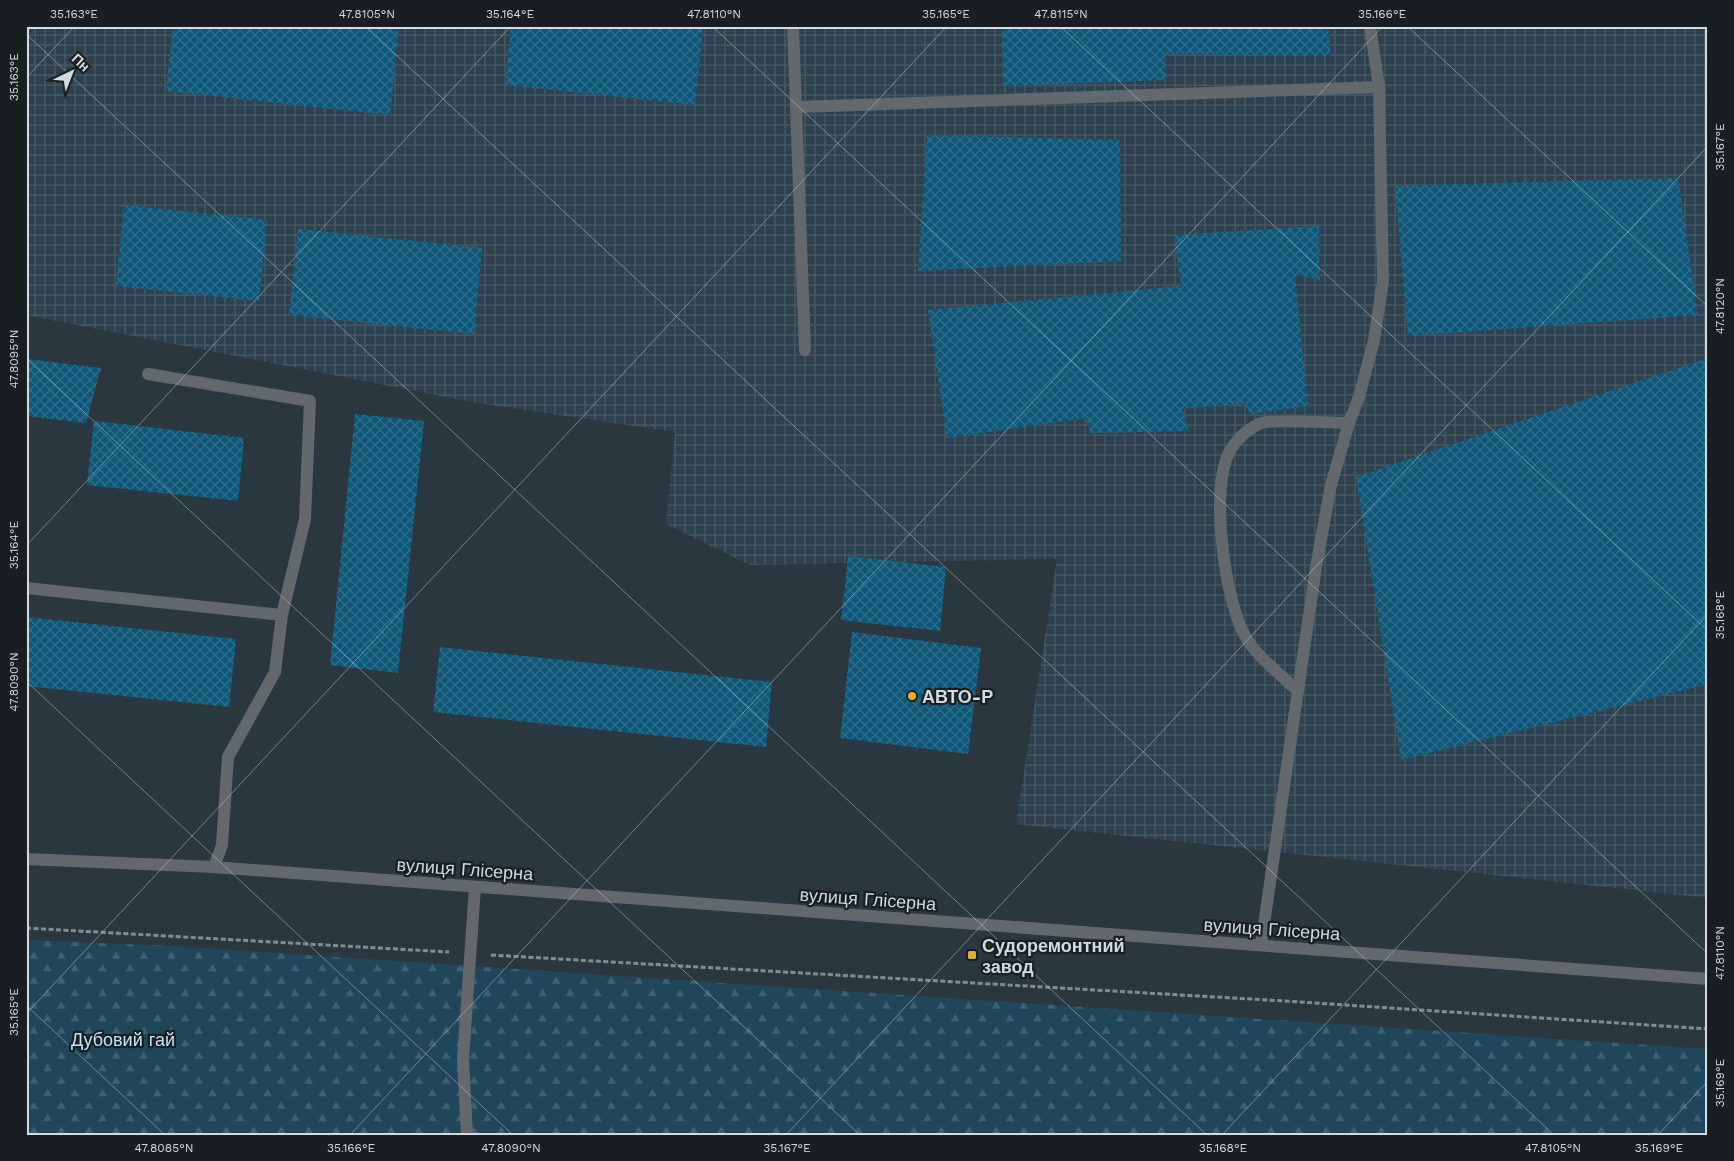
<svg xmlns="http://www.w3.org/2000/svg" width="1734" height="1161" font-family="'Work Sans',sans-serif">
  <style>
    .industrial { fill: url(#industrial-grid) }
    .forest { fill: url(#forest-firs) }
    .building { fill: url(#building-cross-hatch) }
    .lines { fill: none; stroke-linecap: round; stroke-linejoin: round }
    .path { stroke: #838e94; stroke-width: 3; stroke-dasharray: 5 2.5; stroke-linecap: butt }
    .lane { stroke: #62686c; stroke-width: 12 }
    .street { stroke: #62686c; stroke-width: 12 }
    .ticks { fill: none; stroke: #d2dbe0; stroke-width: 1; stroke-opacity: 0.45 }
    .poi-dot { fill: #e0b034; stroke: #181e21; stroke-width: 2 }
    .labels { text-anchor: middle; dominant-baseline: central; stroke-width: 4.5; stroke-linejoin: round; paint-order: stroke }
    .poi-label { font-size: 18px; font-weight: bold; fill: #d2dbe0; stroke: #181e21; text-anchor: start }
    .street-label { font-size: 18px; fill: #d2dbe0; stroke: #181e21 }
    .park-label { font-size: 18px; fill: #c0e3f8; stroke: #181e21 }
    .neatline { fill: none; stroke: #d2dbe0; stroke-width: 2 }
    .ticks-label { font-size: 12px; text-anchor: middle; fill: #d2dbe0 }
  </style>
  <defs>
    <pattern id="industrial-grid" width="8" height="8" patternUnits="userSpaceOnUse" patternTransform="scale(1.25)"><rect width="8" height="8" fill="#2e414e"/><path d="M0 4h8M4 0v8" fill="none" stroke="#4b5c67"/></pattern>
    <pattern id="forest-firs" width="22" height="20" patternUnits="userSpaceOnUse" patternTransform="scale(1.25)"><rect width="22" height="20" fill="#20465c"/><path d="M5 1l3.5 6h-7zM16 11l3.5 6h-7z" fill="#406073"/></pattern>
    <pattern id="building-cross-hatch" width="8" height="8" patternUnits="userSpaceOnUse" patternTransform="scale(1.25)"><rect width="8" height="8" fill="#0e5779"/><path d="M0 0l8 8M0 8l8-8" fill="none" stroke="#306f8c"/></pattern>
  </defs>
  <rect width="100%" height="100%" fill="#2a373f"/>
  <path class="industrial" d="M26,26H1708V898L1016,824L1057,559L750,565L666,524L675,432L477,403L26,315Z"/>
  <path class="forest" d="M26,940L173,946L1708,1049V1135H26Z"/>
  <g class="building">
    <path d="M173,26H399L390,115L166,91Z"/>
    <path d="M511,26H703L695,105L505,85Z"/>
    <path d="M1002,26H1328L1331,56L1164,54L1167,80L1003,86Z"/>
    <path d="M927,135L1120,140L1121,261L918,271Z"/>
    <path d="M1678,178L1698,315L1408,336L1395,186Z"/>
    <path d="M124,205L267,220L259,301L116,286Z"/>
    <path d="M1319,226L1320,280L1295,275L1308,406L1250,414L1245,403L1182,409L1189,431L1091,433L1085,418L947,438L928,310L1181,286L1174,235Z"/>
    <path d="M298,229L482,248L474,334L289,315Z"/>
    <path d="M1708,358V684L1401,760L1356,477Z"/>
    <path d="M26,359L101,368L86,423L26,416Z"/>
    <path d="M355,414L424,421L398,673L330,665Z"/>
    <path d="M94,421L244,438L238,501L87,485Z"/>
    <path d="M848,556L946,567L940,631L841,620Z"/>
    <path d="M26,617L236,639L229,707L26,686Z"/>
    <path d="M852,632L981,648L968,754L840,738Z"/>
    <path d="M440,647L772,682L766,747L433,712Z"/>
  </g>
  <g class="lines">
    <g class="path">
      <path d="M26,928L449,952"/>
      <path d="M491,955L1285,1001L1708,1029"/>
    </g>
    <g class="lane">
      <path d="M793,26L805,350"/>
      <path d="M797,107L1379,87"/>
      <path d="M148,374L310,401L305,519L282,615L275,672L228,757L222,845L214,867"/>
      <path d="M26,588L282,615"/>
      <path d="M1298,691C1282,676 1255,655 1245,636C1225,599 1212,501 1226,460C1231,444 1245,430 1261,423C1271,419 1334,423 1349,423"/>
      <path d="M1261,945L1316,567L1331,485L1349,423L1359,397L1374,340L1383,281L1379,87L1370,26"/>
      <path d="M467,1135L463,1059L475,887"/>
    </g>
    <path class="street" d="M26,859L214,867L1708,979"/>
  </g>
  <path class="ticks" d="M365,26L1554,1135M712,26L1708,954M1060,26L1708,631M1407,26L1708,307M26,34L1207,1135M26,78L75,26M26,358L860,1135M26,546L511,26M26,681L513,1135M26,1005L165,1135M26,1014L947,26M350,1135L1383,26M786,1135L1708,146M1222,1135L1708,614M1658,1135L1708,1081"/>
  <g class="poi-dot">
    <circle cx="912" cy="696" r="5"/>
    <rect x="967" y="950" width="10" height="10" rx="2.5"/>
  </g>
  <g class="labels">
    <g class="poi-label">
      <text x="922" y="696">АВТО-Р</text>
      <text x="982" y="945">Судоремонтний<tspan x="982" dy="21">завод</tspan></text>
    </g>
    <g class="street-label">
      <text transform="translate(465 869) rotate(4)">вулиця Глісерна</text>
      <text transform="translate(868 899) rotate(4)">вулиця Глісерна</text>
      <text transform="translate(1272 929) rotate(4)">вулиця Глісерна</text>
    </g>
    <g class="park-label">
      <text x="123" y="1039">Дубовий гай</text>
    </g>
  </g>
  <rect width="1734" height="1161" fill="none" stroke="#181e21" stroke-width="55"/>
  <g transform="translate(72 72) rotate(43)" stroke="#181e21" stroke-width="4" paint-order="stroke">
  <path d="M0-4L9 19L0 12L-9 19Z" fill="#d2dbe0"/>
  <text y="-8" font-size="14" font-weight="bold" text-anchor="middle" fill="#d2dbe0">Пн</text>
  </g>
  <rect x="28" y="28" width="1678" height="1106" class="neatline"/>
  <g class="ticks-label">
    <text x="74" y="18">35.163°E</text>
    <text x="367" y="18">47.8105°N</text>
    <text x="510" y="18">35.164°E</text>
    <text x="714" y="18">47.8110°N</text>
    <text x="946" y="18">35.165°E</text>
    <text x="1061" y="18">47.8115°N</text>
    <text x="1382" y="18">35.166°E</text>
    <text transform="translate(14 77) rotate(-90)" y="4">35.163°E</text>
    <text transform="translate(1720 147) rotate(-90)" y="4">35.167°E</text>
    <text transform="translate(1720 306) rotate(-90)" y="4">47.8120°N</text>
    <text transform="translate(14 359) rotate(-90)" y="4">47.8095°N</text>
    <text transform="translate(14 545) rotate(-90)" y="4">35.164°E</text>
    <text transform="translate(1720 615) rotate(-90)" y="4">35.168°E</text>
    <text transform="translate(14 682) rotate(-90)" y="4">47.8090°N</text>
    <text transform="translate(1720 953) rotate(-90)" y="4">47.8110°N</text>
    <text transform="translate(14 1012) rotate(-90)" y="4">35.165°E</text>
    <text transform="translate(1720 1083) rotate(-90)" y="4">35.169°E</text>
    <text x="164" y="1152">47.8085°N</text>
    <text x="351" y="1152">35.166°E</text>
    <text x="511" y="1152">47.8090°N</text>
    <text x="787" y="1152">35.167°E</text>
    <text x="1223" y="1152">35.168°E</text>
    <text x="1553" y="1152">47.8105°N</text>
    <text x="1659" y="1152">35.169°E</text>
  </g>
</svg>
